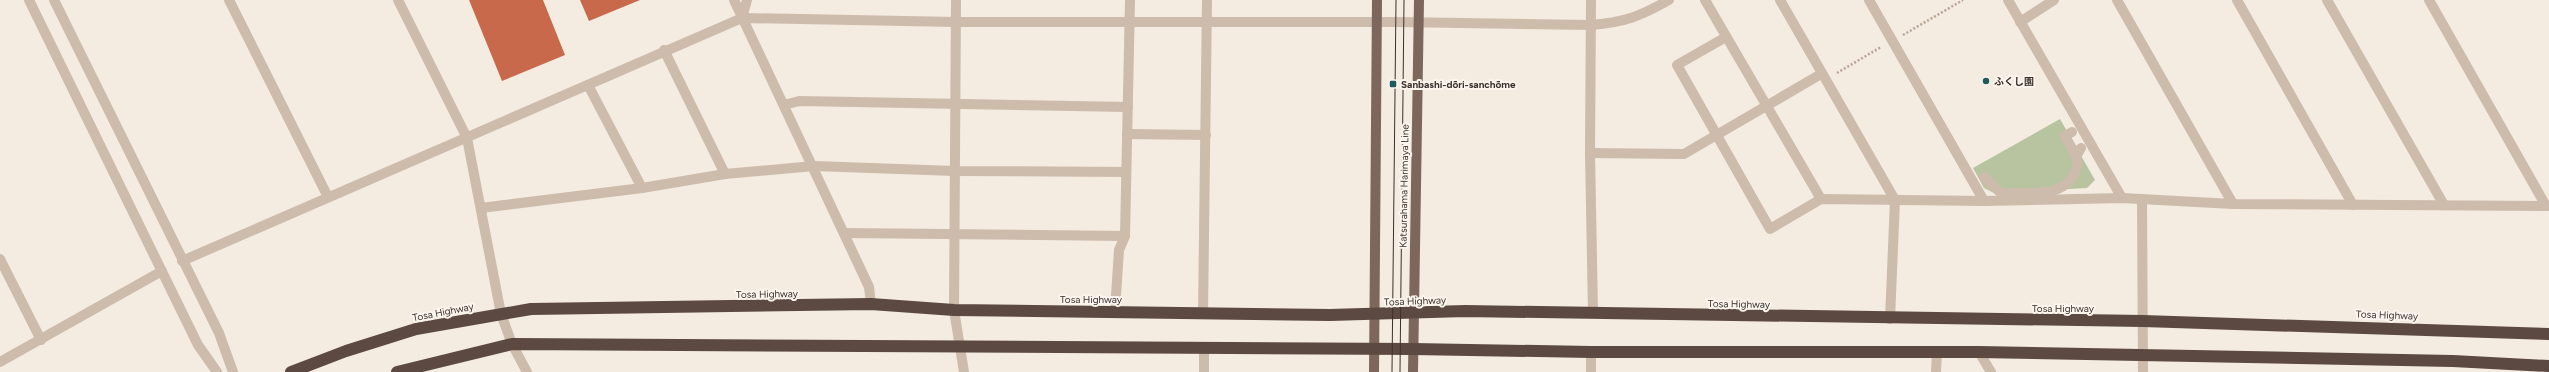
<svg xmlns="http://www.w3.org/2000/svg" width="2549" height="372" font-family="Figtree,'Noto Sans JP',sans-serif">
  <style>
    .green { fill: #b8c4a0 }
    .building { fill: #c8694b }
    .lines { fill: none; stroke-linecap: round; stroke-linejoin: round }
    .path { stroke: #b9a596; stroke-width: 2.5; stroke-dasharray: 2 2; stroke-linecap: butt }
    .minor { stroke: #cdbbac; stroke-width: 10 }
    .major { stroke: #7d675c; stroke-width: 10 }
    .highway { stroke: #5c4a42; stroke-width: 12 }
    .tram { stroke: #3b302b; stroke-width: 1 }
    .poi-dot { fill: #1f5a5e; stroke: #fbf5ee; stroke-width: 1.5 }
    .labels { text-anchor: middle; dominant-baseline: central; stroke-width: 4; stroke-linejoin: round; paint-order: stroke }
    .poi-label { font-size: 10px; font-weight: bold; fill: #3b302b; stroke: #fbf5ee; text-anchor: start }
    .street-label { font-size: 10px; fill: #3b302b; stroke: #fbf5ee }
  </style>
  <rect width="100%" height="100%" fill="#f4ebe1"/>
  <path class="green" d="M2060,119L2095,180L2087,188L1994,193L1984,188L1973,168Z"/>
  <g class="building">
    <path d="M469,0H543L565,55L502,81Z"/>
    <path d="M580,0H640L589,21Z"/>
  </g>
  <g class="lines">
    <g class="path">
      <path d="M1903,35L1963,0"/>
      <path d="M1837,73L1881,47"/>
    </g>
    <g class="minor">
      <path d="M29,0L198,345L217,372"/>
      <path d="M54,0L219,333L233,372"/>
      <path d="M229,0L328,197"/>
      <path d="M398,0L467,138L501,314L512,344L527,372"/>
      <path d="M734,0L869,287L871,304"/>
      <path d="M956,0L954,310L964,372"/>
      <path d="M1591,0L1590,153L1593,313"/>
      <path d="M1705,0L1821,199"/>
      <path d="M1780,0L1895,200L1890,319"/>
      <path d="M1869,0L1984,201"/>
      <path d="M2008,0L2122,198"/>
      <path d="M2117,0L2233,204"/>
      <path d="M2237,0L2353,205"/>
      <path d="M2327,0L2444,205"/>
      <path d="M2429,0L2546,206"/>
      <path d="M742,18L747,0"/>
      <path d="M2020,22L2054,0"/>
      <path d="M1726,37L1677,65L1770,229L1821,199L1984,201L2122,198L2233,204L2549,206"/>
      <path d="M664,50L725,174"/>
      <path d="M588,85L642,188"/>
      <path d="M784,105L799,101L1128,107"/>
      <path d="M2072,132L2065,136L2076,156"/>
      <path d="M1127,134L1206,135"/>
      <path d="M1590,153L1684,154L1821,74"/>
      <path d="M1984,177L2001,193C2023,192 2063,199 2074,174C2077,167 2078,164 2076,156L2081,148"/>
      <path d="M2142,199L2143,372"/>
      <path d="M481,208L642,188L725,174L814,166L955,171L1126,172"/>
      <path d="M845,233L1125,236"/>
      <path d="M0,259L41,340"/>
      <path d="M182,261L742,18L956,22H1396L1591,25C1625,22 1639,17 1669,0"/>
      <path d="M1115,311L1119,250L1125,236L1130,0"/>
      <path d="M1203,313L1207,0"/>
      <path d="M1979,352L1991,372"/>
      <path d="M0,362L162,271"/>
      <path d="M1204,372V349"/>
      <path d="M1591,372V352"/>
      <path d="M1936,372L1937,351"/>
    </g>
    <g class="major">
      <path d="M1374,372L1377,0"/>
      <path d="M1413,372L1419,0"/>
    </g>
    <g class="highway">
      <path d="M291,372L346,351L416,329L531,309L871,304L954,310L1330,315L1465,311L2143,321L2549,334"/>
      <path d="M397,372L512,344L1413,349L1591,352H1979L2453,361L2549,366"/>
    </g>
    <g class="tram">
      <path d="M1392,372L1396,0"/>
      <path d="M1400,372L1404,0"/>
    </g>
  </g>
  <g class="poi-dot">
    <circle cx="1986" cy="81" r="4"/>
    <rect x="1389" y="80" width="8" height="8" rx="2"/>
  </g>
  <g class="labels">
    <g class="poi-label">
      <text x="1994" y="81">ふくし園</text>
      <text x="1401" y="84">Sanbashi-dōri-sanchōme</text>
    </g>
    <g class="street-label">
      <text transform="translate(1404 186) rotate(-89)">Katsurahama Harimaya Line</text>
      <text transform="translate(767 294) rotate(-1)">Tosa Highway</text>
      <text x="1091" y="299">Tosa Highway</text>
      <text transform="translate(1415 301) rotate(-2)">Tosa Highway</text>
      <text transform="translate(1739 304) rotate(1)">Tosa Highway</text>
      <text x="2063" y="308">Tosa Highway</text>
      <text transform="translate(443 312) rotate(-11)">Tosa Highway</text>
      <text transform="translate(2387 315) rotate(2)">Tosa Highway</text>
    </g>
  </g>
</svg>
